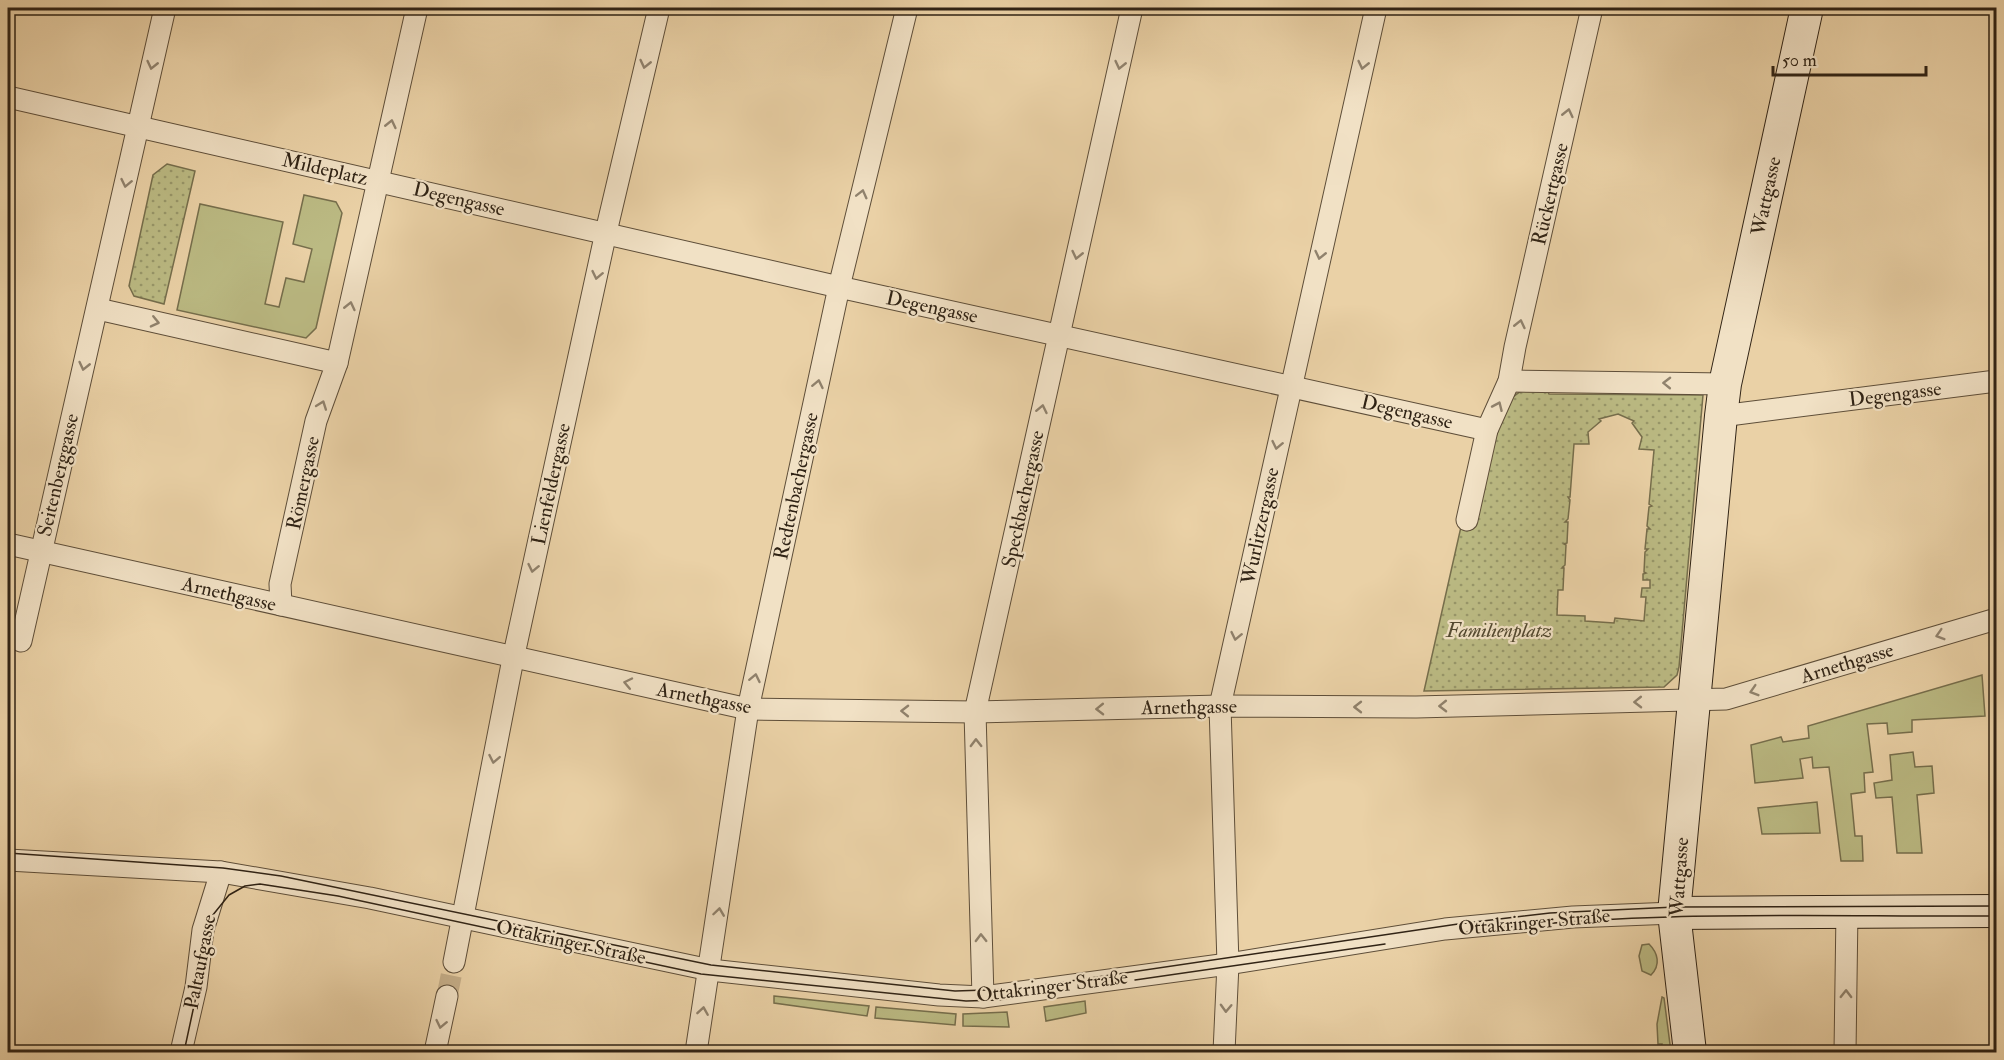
<svg xmlns="http://www.w3.org/2000/svg" width="2004" height="1060" font-family="'IM FELL Double Pica',serif">
  <style>
    .green { fill: #bbba83; stroke: #766e4c; stroke-width: 1.5 }
    .park { fill: url(#park-dots); stroke: #766e4c; stroke-width: 1.5; fill-rule: evenodd }
    .lines { fill: none; stroke-linecap: round; stroke-linejoin: round }
    .street-tunnel { stroke: #c5ae89; stroke-width: 21; stroke-dasharray: 21 10; stroke-linecap: butt }
    .street-casing { stroke: #5e4e39; stroke-width: 23 }
    .secondary-casing { stroke: #302315; stroke-width: 34 }
    .street { stroke: #f1e1c5; stroke-width: 21 }
    .secondary { stroke: #f1e1c5; stroke-width: 32 }
    .tram { stroke: #302315; stroke-width: 1.5 }
    .oneway { stroke: #90826d }
    .labels { text-anchor: middle; dominant-baseline: central; stroke-width: 4.5; stroke-linejoin: round; paint-order: stroke }
    .street-label { font-size: 20px; fill: #302315; stroke: #f1e1c5 }
    .park-label { font-size: 20px; font-style: italic; fill: #534930; stroke: #f1e1c5 }
  </style>
  <defs>
    <pattern id="park-dots" width="8" height="8" patternUnits="userSpaceOnUse" patternTransform="scale(1.5)"><rect width="8" height="8" fill="#bbba83"/><path d="M2 2h.1M6 6h.1" fill="none" stroke="#98976a" stroke-width="1.8" stroke-linecap="round"/></pattern>
  </defs>
  <rect width="100%" height="100%" fill="#ead1a6"/>
  <filter id="stains"><feTurbulence type="fractalNoise" baseFrequency=".00333" numOctaves="4"/><feColorMatrix values="0 0 0 0 .2 0 0 0 0 .09 0 0 0 0 .02 0 0 0 .5 -.17"/></filter>
  <radialGradient id="worn" r=".72"><stop offset=".6" stop-color="#630" stop-opacity="0"/><stop offset="1" stop-color="#630" stop-opacity=".3"/></radialGradient>
  <g class="green">
    <path d="M304,195L336,202L342,213L316,328L306,338L177,310L200,204L283,222L265,304L279,307L286,278L304,282L312,249L293,244Z"/>
    <path d="M1982,675L1985,716L1912,720V732L1888,734L1887,723L1867,724L1873,772L1864,773L1865,792L1851,794L1855,836H1862L1863,861H1841L1829,767L1813,768L1812,757L1800,759L1803,778L1755,783L1751,745L1781,737L1783,742L1809,738L1808,726Z"/>
    <path d="M1913,752L1915,767L1932,766L1934,793L1917,795L1922,853H1897L1892,797L1876,798L1874,783L1892,780L1890,755Z"/>
    <path d="M1817,802L1820,833L1762,834L1758,808Z"/>
    <path d="M1649,944C1658,953 1661,965 1651,975L1642,971L1639,956L1642,945Z"/>
    <path d="M774,996L869,1006L867,1016L774,1003Z"/>
    <path d="M1662,997L1664,998L1671,1052H1661L1662,1044H1658L1657,1024Z"/>
    <path d="M1085,1001L1086,1013L1046,1021L1044,1007Z"/>
    <path d="M876,1007L956,1014L955,1025L875,1018Z"/>
    <path d="M1007,1012L1009,1027L963,1026V1014Z"/>
  </g>
  <g class="park">
    <path d="M167,164L195,171L164,304L134,296L129,286L153,175Z"/>
    <path d="M1529,388H1546L1549,394L1703,395L1679,667L1677,675L1664,687L1424,691L1481,438C1486,433 1493,428 1498,421C1511,405 1506,396 1529,388ZM1618,414L1634,421L1632,423L1642,437L1639,449L1654,450L1649,504L1652,506L1649,507L1647,526L1650,529H1647L1645,549H1648L1645,552L1644,572L1646,573L1643,574V580H1650V588H1642L1641,597H1646L1644,621L1615,618L1614,623L1585,621V616L1557,615L1558,590H1563L1564,568H1562L1565,565L1566,545L1564,544L1567,543L1568,522H1565L1568,519L1570,500L1568,497H1570L1574,444H1589L1588,432L1601,421L1599,419Z"/>
  </g>
  <g class="lines">
    <path class="street-tunnel" d="M447,996L454,962"/>
    <g class="street-casing">
      <g id="street">
        <path d="M8,97L839,287L1487,430"/>
        <path d="M98,309L337,363"/>
        <path d="M1509,381L1725,384"/>
        <path d="M1721,416L1996,381"/>
        <path d="M1467,520L1487,430L1509,381L1515,347L1592,8"/>
        <path d="M8,544L748,709L975,712L1220,706L1416,707L1726,699L1996,619"/>
        <path d="M281,605L280,584L316,421L337,363L417,8"/>
        <path d="M21,641L165,8"/>
        <path d="M8,860L221,872L370,898L710,970L939,995L983,997L1228,964L1445,929L1573,917L1674,913"/>
        <path d="M454,962L513,659L606,232L659,8"/>
        <path d="M983,997L975,712L1132,8"/>
        <path d="M181,1052L196,987L203,930L221,872"/>
        <path d="M435,1052L447,996"/>
        <path d="M696,1052L748,709L839,287L907,8"/>
        <path d="M1224,1052L1228,964L1220,706L1376,8"/>
        <path d="M1845,1052L1847,911"/>
      </g>
    </g>
    <g class="secondary-casing">
      <g id="secondary">
        <path d="M1674,913L1996,911"/>
        <path d="M1690,1052L1674,913L1721,416L1725,384L1807,8"/>
      </g>
    </g>
    <use href="#street" class="street"/>
    <use href="#secondary" class="secondary"/>
    <g class="tram">
      <path d="M8,853L223,868L281,876L711,965L955,991L1016,989L1458,924L1550,913L1675,907L1996,906"/>
      <path d="M1465,932C1641,909 1819,917 1996,916"/>
      <path d="M1135,980L1385,944"/>
      <path d="M184,1052L198,987L208,921L229,895L245,886L260,884L338,896L701,974L966,1001L999,1000L1055,992"/>
    </g>
  </g>
  <defs><path id="oneway-chevron" d="M-2-3.5L2.5 0L-2 3.5" fill="none" stroke-width="1.6" stroke-linecap="round" stroke-linejoin="round" transform="scale(1.5)"/></defs>
  <g class="oneway">
    <use href="#oneway-chevron" transform="translate(645 64) rotate(103)"/>
    <use href="#oneway-chevron" transform="translate(152 65) rotate(103)"/>
    <use href="#oneway-chevron" transform="translate(1120 65) rotate(103)"/>
    <use href="#oneway-chevron" transform="translate(1363 65) rotate(103)"/>
    <use href="#oneway-chevron" transform="translate(1568 113) rotate(-77)"/>
    <use href="#oneway-chevron" transform="translate(391 124) rotate(-77)"/>
    <use href="#oneway-chevron" transform="translate(126 183) rotate(102)"/>
    <use href="#oneway-chevron" transform="translate(862 194) rotate(-76)"/>
    <use href="#oneway-chevron" transform="translate(1077 255) rotate(103)"/>
    <use href="#oneway-chevron" transform="translate(1320 255) rotate(103)"/>
    <use href="#oneway-chevron" transform="translate(597 275) rotate(102)"/>
    <use href="#oneway-chevron" transform="translate(350 306) rotate(-77)"/>
    <use href="#oneway-chevron" transform="translate(155 322) rotate(13)"/>
    <use href="#oneway-chevron" transform="translate(1520 324) rotate(-77)"/>
    <use href="#oneway-chevron" transform="translate(84 366) rotate(103)"/>
    <use href="#oneway-chevron" transform="translate(1667 383) rotate(-179)"/>
    <use href="#oneway-chevron" transform="translate(818 384) rotate(-78)"/>
    <use href="#oneway-chevron" transform="translate(322 405) rotate(-70)"/>
    <use href="#oneway-chevron" transform="translate(1498 406) rotate(-66)"/>
    <use href="#oneway-chevron" transform="translate(1042 409) rotate(-78)"/>
    <use href="#oneway-chevron" transform="translate(1277 445) rotate(102)"/>
    <use href="#oneway-chevron" transform="translate(533 568) rotate(102)"/>
    <use href="#oneway-chevron" transform="translate(1940 635) rotate(163)"/>
    <use href="#oneway-chevron" transform="translate(1236 636) rotate(102)"/>
    <use href="#oneway-chevron" transform="translate(755 678) rotate(-78)"/>
    <use href="#oneway-chevron" transform="translate(628 683) rotate(-168)"/>
    <use href="#oneway-chevron" transform="translate(1754 691) rotate(163)"/>
    <use href="#oneway-chevron" transform="translate(1638 702) rotate(179)"/>
    <use href="#oneway-chevron" transform="translate(1443 706) rotate(179)"/>
    <use href="#oneway-chevron" transform="translate(1358 707) rotate(-180)"/>
    <use href="#oneway-chevron" transform="translate(1100 709) rotate(179)"/>
    <use href="#oneway-chevron" transform="translate(905 711) rotate(-179)"/>
    <use href="#oneway-chevron" transform="translate(976 743) rotate(-91)"/>
    <use href="#oneway-chevron" transform="translate(494 759) rotate(101)"/>
    <use href="#oneway-chevron" transform="translate(719 912) rotate(-82)"/>
    <use href="#oneway-chevron" transform="translate(981 938) rotate(-91)"/>
    <use href="#oneway-chevron" transform="translate(1846 994) rotate(-89)"/>
    <use href="#oneway-chevron" transform="translate(1226 1008) rotate(92)"/>
    <use href="#oneway-chevron" transform="translate(703 1011) rotate(-81)"/>
    <use href="#oneway-chevron" transform="translate(441 1024) rotate(102)"/>
  </g>
  <g class="labels">
    <g class="street-label">
      <text transform="translate(325 169) rotate(13)">Mildeplatz</text>
      <text transform="translate(1550 194) rotate(-77)">Rückertgasse</text>
      <text transform="translate(1766 196) rotate(-78)">Wattgasse</text>
      <text transform="translate(459 199) rotate(13)">Degengasse</text>
      <text transform="translate(932 307) rotate(12)">Degengasse</text>
      <text transform="translate(1895 394) rotate(-7)">Degengasse</text>
      <text transform="translate(1407 412) rotate(13)">Degengasse</text>
      <text transform="translate(58 475) rotate(-77)">Seitenberggasse</text>
      <text transform="translate(303 483) rotate(-78)">Römergasse</text>
      <text transform="translate(551 484) rotate(-78)">Lienfeldergasse</text>
      <text transform="translate(796 486) rotate(-78)">Redtenbachergasse</text>
      <text transform="translate(1023 499) rotate(-78)">Speckbachergasse</text>
      <text transform="translate(1260 526) rotate(-78)">Wurlitzergasse</text>
      <text transform="translate(229 594) rotate(13)">Arnethgasse</text>
      <text transform="translate(1847 663) rotate(-17)">Arnethgasse</text>
      <text transform="translate(704 698) rotate(11)">Arnethgasse</text>
      <text transform="translate(1189 707) rotate(-1)">Arnethgasse</text>
      <text transform="translate(1679 877) rotate(-86)">Wattgasse</text>
      <text transform="translate(1534 922) rotate(-5)">Ottakringer Straße</text>
      <text transform="translate(571 942) rotate(12)">Ottakringer Straße</text>
      <text transform="translate(200 962) rotate(-79)">Paltaufgasse</text>
      <text transform="translate(1052 986) rotate(-7)">Ottakringer Straße</text>
    </g>
    <g class="park-label">
      <text x="1499" y="630">Familienplatz</text>
    </g>
  </g>
  <rect width="2004" height="1060" fill="none" stroke="#ead1a6" stroke-width="30"/>
  <rect x="9" y="9" width="1986" height="1042" fill="none" stroke="#302315" stroke-width="3"/>
  <rect x="15" y="15" width="1974" height="1030" fill="none" stroke="#302315" stroke-width="1.5"/>
  <path d="M1773 66v9h153v-9" fill="none" stroke="#302315" stroke-width="3"/>
  <text x="1782" y="66" font-size="18" fill="#302315" stroke="#f1e1c5" stroke-width="4.5" paint-order="stroke">50 m</text>
  <rect width="100%" height="100%" filter="url(#stains)"/>
  <rect width="100%" height="100%" fill="url(#worn)"/>
</svg>
